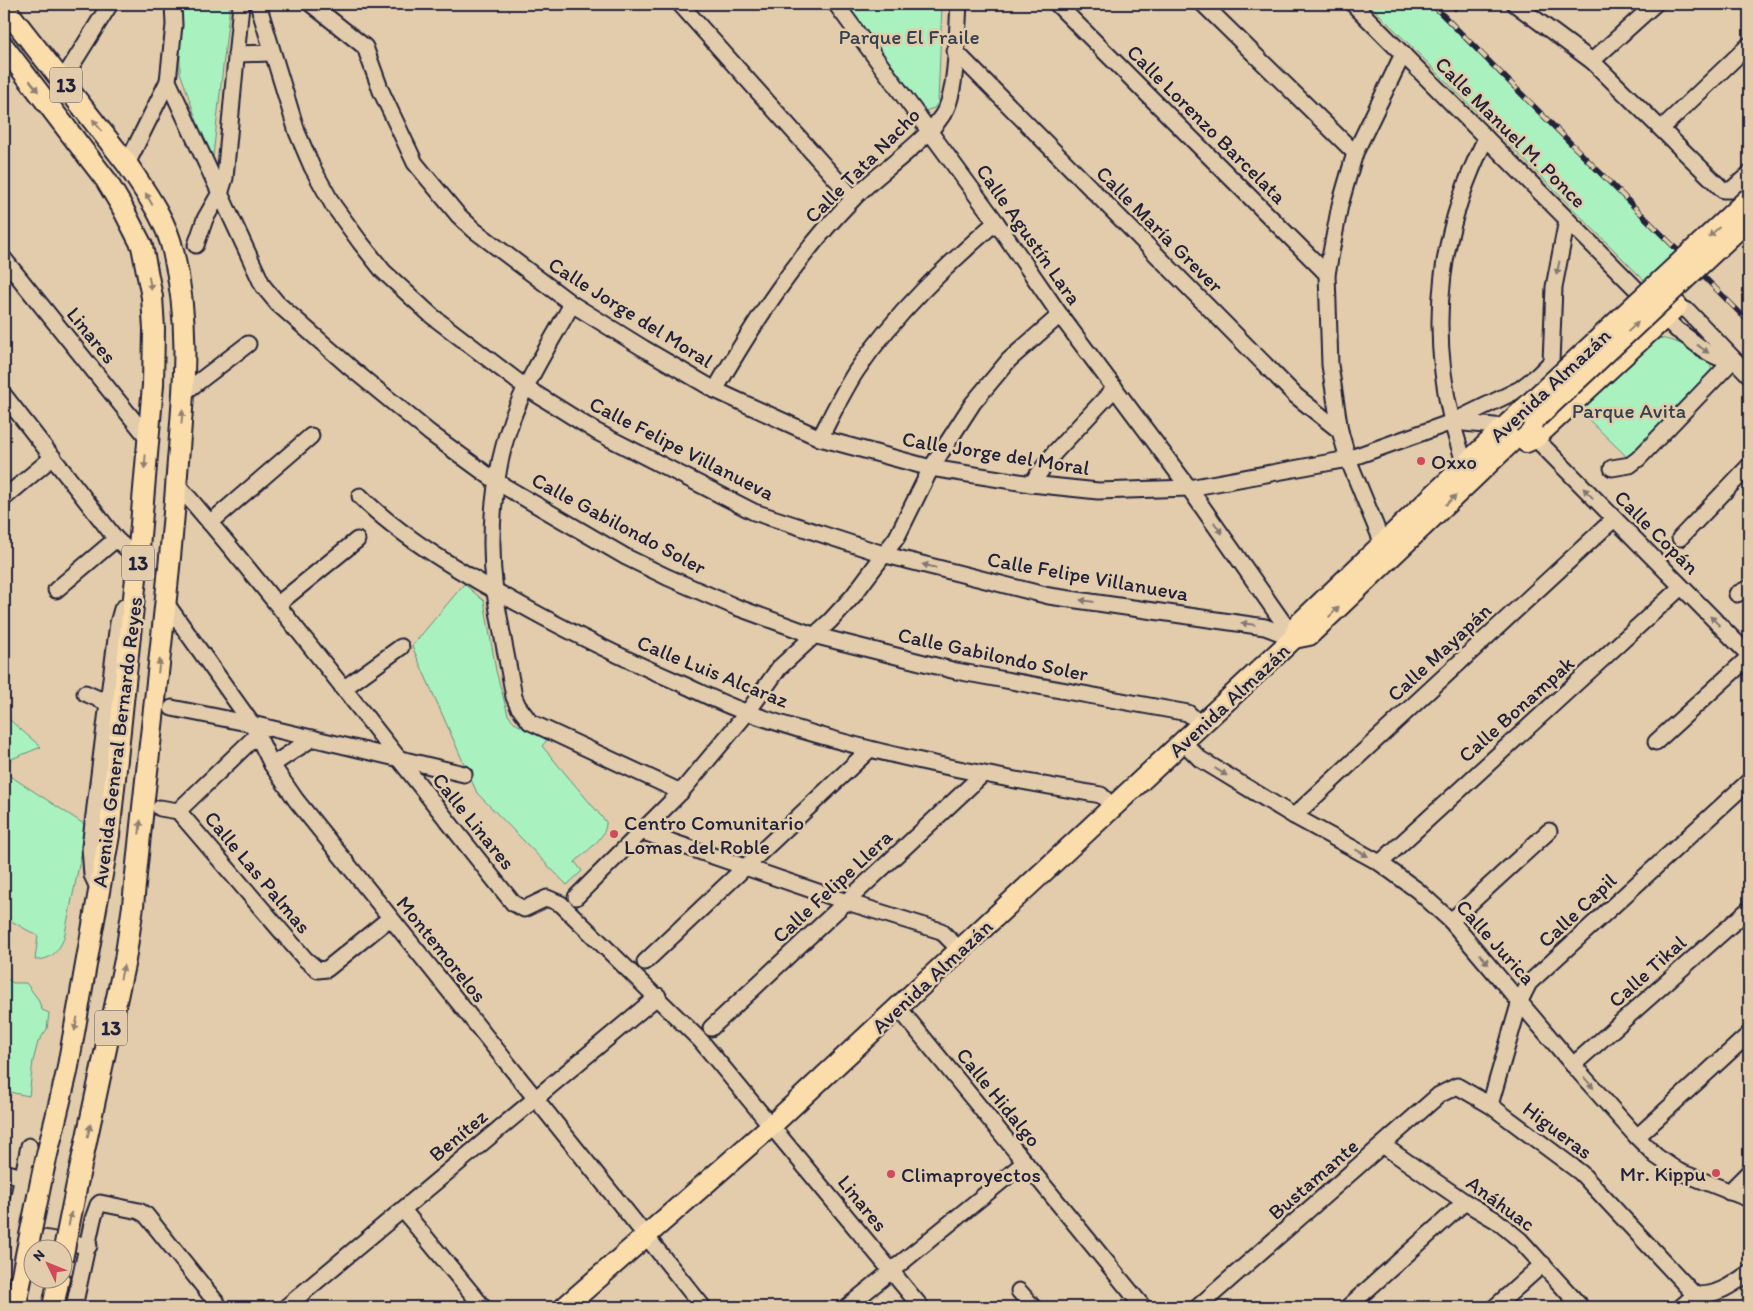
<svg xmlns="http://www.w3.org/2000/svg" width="1753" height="1311" font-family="Itim,sans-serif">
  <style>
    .green { fill: #a9f2bf; stroke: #668a7d }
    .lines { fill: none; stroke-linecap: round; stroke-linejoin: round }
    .minor-casing { stroke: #22223b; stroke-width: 19 }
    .major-casing { stroke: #22223b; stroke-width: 24 }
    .minor { stroke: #e2ccab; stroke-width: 15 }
    .major { stroke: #fbddab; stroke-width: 20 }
    .rail-casing { stroke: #22223b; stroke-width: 5.5 }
    .rail { stroke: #e2ccab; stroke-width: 4; stroke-dasharray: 11; stroke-linecap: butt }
    .major-bridge-casing { stroke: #22223b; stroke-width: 24; stroke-linecap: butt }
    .major-bridge { stroke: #fbddab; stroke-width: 20 }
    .oneway { fill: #8e8073 }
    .oneway2 { fill: #827773 }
    .poi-dot { fill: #d1495b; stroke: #e2ccab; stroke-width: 2 }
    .labels { text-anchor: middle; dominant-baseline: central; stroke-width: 5; stroke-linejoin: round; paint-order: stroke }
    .shield { fill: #e2ccab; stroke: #5c555d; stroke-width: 1 }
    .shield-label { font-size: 20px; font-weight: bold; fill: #22223b }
    .park-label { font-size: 21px; fill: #36414f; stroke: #e2ccab }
    .street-label { font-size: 21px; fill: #22223b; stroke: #e2ccab }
    .poi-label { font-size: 21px; fill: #22223b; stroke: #e2ccab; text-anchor: start }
  </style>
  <rect width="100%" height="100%" fill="#e2ccab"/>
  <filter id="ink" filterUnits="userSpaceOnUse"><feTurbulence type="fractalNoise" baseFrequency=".02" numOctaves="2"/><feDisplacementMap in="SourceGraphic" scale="10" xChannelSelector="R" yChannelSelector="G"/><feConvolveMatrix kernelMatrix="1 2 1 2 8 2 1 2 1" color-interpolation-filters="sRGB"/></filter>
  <g filter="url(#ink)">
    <g class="green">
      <path d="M180,4H230L212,165L180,72Z"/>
      <path d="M846,4H942L938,103L934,108L925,111Z"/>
      <path d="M1369,4H1428L1678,253L1647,283Z"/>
      <path d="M1654,338C1670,337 1711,353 1712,371L1629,459L1579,410Z"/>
      <path d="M464,584L484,601L496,671L508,715L516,724L547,740L542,746L606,822C607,838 585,852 575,862L582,871L567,885L477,793L412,646Z"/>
      <path d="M4,715L41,747L4,762Z"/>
      <path d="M4,772L87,826L64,938C58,952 51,960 35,960L38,936L4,917Z"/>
      <path d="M4,977L13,983H26L38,999L42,1010L49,1013L47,1029L38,1042L33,1061L29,1096L4,1091Z"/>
    </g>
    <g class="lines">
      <g class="minor-casing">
        <g id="minor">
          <path d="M173,4L174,25L168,81L263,286L277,303L352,369L430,433L497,482L626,557L667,577L736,607L813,635L956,671L1188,713L1201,725"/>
          <path d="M258,4L297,132L312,167L333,205L360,242L383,271L432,316L525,387L597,432L754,512L886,555L1049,596L1265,627L1294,638"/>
          <path d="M311,4L365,47L381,91L415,163L458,215L474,230L572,304L643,348L715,390L820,438L931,468L1031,484L1098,491L1189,488L1348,459L1452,422L1520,389L1538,375L1551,362L1554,287L1567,220"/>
          <path d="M680,4L853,198"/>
          <path d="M836,4L996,222L1060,315L1189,488L1294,638"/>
          <path d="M1057,4L1327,274"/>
          <path d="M1203,4L1355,153"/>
          <path d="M1353,4L1677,330C1696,342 1710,360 1733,360"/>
          <path d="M1515,4L1592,61L1723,190H1731L1749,174"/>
          <path d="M955,51L1296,396L1340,431"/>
          <path d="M236,54L272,53"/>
          <path d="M1592,61L1655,4"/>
          <path d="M62,81L110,4"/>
          <path d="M1662,128L1749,45"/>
          <path d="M127,164L168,81"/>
          <path d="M196,245L205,219L221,191L225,178L241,4"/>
          <path d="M4,259L147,437"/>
          <path d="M1668,302L1688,311L1749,375"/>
          <path d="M572,304C551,342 527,379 512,419C493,472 488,537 495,592C500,627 508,662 514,697L518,706L530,722L681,792"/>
          <path d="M715,390C755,321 797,256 853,199C877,173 931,139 946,109C957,87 957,31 959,4"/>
          <path d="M185,392L248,344"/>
          <path d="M4,395L116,539L138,559"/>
          <path d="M1454,422L1504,427"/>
          <path d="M1530,428L1535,438L1749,655"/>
          <path d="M820,438C832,415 843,391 857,370C896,313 945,267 996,222"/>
          <path d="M1465,466C1461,451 1456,437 1452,422C1428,322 1440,230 1486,138"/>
          <path d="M1612,468L1630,465L1638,459L1733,360"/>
          <path d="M177,484C294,620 401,764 513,903L524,909L547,898L561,904L701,1041L921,1307"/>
          <path d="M1031,484L1055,452L1115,388"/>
          <path d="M360,496C401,538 469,577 521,605C573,634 627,660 682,684C704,694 726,706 749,713C863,753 982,775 1101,795L1113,807"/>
          <path d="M4,498L53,457"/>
          <path d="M210,523L311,436"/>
          <path d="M1680,538L1749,466"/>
          <path d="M1383,544L1348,459L1340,431L1330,365L1327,274L1340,205L1355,153L1403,54"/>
          <path d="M56,590L116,539"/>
          <path d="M1737,594L1749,588"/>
          <path d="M166,603L252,724L272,765L296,800L703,1307"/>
          <path d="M278,604L357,540"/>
          <path d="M343,689L401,647"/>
          <path d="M85,693L108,703"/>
          <path d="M172,708L252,724L464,774"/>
          <path d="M1183,742L1200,759L1294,816L1380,863L1417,890L1451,921L1573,1065L1637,1137L1656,1156L1678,1171L1749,1199"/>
          <path d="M1656,742L1749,657"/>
          <path d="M272,765L313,738"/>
          <path d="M160,808L178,811L305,959L318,970L327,969L390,918"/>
          <path d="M178,811L257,735"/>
          <path d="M1294,816L1614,519"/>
          <path d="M643,832L847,902L941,931L960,950"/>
          <path d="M1380,863L1681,587"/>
          <path d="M99,890L92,875L90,847L118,623L122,609L134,599"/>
          <path d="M576,897L681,792L747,713L779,668L830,621L853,596L897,537L931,468L973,403L1009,360L1060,315"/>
          <path d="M1451,921L1549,831"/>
          <path d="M645,962L869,750"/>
          <path d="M898,1007L1143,1307"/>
          <path d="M711,1028L982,775"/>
          <path d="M1573,1065L1749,909"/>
          <path d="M1490,1105L1520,1001L1529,983L1749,781"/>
          <path d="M1637,1137L1749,1034"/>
          <path d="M1384,1146L1465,1202L1497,1221L1520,1240L1581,1307"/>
          <path d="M4,1172L22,1177"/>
          <path d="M1729,1192L1749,1172"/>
          <path d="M403,1210L483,1307"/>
          <path d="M20,1234L89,1246"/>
          <path d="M4,1270L29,1146"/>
          <path d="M1019,1291L1033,1307"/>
          <path d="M74,1307L93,1219L98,1205L100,1203L139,1211L146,1215L220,1307"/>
          <path d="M286,1307L658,996"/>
          <path d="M847,1307L1025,1162"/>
          <path d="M1198,1307L1439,1095L1457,1086L1490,1105L1581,1173L1706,1307"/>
          <path d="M1348,1307L1465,1202"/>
          <path d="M1495,1307L1543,1264"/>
          <path d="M1681,1307L1695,1295C1717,1296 1732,1285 1749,1273"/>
        </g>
      </g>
      <g class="major-casing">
        <g id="major">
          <path d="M4,7L127,164C144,190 166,219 173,251C192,330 183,394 177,474C167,619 146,762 133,906L125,960L78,1179"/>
          <path d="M4,47L106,180L121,205L142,246L152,297L154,329L153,385L138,559L109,835L67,1072L44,1167"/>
          <path d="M1526,442L1535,438L1677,306"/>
          <path d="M1294,638L1309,635L1534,420"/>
          <path d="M53,1307L59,1278"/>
          <path d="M565,1307L772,1125L1294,638L1299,624L1509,423"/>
        </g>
      </g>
      <use href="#minor" class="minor"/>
      <use href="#major" class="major"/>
      <g class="rail-casing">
        <g id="rail">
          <path d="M1432,4L1749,322"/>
          <path d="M1451,4L1455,8"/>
        </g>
      </g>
      <use href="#rail" class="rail"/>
      <g class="major-bridge-casing">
        <g id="major-bridge">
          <path d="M1534,420L1749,219"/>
          <path d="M1509,423L1749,198"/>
          <path d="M62,1259L78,1179"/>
          <path d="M16,1304L44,1167"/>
        </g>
      </g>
      <use href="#major-bridge" class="major-bridge"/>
    </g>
    <defs><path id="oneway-solid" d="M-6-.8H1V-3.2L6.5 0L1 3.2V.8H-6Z" transform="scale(1.25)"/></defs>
    <g class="oneway">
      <use href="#oneway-solid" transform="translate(34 86) rotate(52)"/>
      <use href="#oneway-solid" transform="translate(97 125) rotate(-128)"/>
      <use href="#oneway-solid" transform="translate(149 199) rotate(-119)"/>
      <use href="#oneway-solid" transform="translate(1714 232) rotate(137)"/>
      <use href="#oneway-solid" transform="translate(150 283) rotate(79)"/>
      <use href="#oneway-solid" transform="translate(1633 327) rotate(-43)"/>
      <use href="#oneway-solid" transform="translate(182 417) rotate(-85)"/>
      <use href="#oneway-solid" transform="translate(145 462) rotate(95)"/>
      <use href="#oneway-solid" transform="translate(1451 500) rotate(-44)"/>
      <use href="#oneway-solid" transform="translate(1334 612) rotate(-44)"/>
      <use href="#oneway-solid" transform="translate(159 666) rotate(-83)"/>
      <use href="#oneway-solid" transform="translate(140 827) rotate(-85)"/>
      <use href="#oneway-solid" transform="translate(122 972) rotate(-78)"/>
      <use href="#oneway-solid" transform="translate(76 1024) rotate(101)"/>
      <use href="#oneway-solid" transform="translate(89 1131) rotate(-77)"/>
      <use href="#oneway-solid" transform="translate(70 1219) rotate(-79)"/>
    </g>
    <g class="oneway2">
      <use href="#oneway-solid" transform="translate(1558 268) rotate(102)"/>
      <use href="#oneway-solid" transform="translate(1703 349) rotate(36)"/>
      <use href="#oneway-solid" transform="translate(1588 493) rotate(-134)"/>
      <use href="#oneway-solid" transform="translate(1218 528) rotate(55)"/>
      <use href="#oneway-solid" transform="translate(929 566) rotate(-165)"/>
      <use href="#oneway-solid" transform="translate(1087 601) rotate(-172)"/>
      <use href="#oneway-solid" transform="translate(1715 621) rotate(-135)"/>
      <use href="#oneway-solid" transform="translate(1248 624) rotate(-172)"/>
      <use href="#oneway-solid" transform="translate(1221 772) rotate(31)"/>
      <use href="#oneway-solid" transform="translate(1362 853) rotate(29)"/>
      <use href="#oneway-solid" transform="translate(1484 959) rotate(49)"/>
      <use href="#oneway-solid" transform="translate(1589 1083) rotate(49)"/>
    </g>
  </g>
  <g class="poi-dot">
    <circle cx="1421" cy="461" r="5"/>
    <circle cx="614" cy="834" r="5"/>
    <circle cx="1716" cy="1173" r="5"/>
    <circle cx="891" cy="1174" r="5"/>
  </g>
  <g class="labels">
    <g class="shield">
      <rect x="50" y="67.5" width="32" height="35" rx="4"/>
      <rect x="122" y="545.5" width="32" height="35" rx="4"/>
      <rect x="95" y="1010.5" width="32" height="35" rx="4"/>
    </g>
    <g class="shield-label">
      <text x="66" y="85">13</text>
      <text x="138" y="563">13</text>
      <text x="111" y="1028">13</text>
    </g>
    <g class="park-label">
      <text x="909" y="36">Parque El Fraile</text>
      <text x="1629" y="410">Parque Avita</text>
    </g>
    <g class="street-label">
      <text transform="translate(1207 124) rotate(45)">Calle Lorenzo Barcelata</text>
      <text transform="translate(1511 132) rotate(45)">Calle Manuel M. Ponce</text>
      <text transform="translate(862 165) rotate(-45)">Calle Tata Nacho</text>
      <text transform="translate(1160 229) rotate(45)">Calle María Grever</text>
      <text transform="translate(1029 234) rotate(55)">Calle Agustín Lara</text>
      <text transform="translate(631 312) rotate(32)">Calle Jorge del Moral</text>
      <text transform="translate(92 335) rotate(51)">Linares</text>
      <text transform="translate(1550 385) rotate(-43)">Avenida Almazán</text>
      <text transform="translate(682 448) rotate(27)">Calle Felipe Villanueva</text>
      <text transform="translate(996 453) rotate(9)">Calle Jorge del Moral</text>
      <text transform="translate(619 523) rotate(28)">Calle Gabilondo Soler</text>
      <text transform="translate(1657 532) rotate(45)">Calle Copán</text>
      <text transform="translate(1088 576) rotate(10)">Calle Felipe Villanueva</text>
      <text transform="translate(1439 652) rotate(-43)">Calle Mayapán</text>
      <text transform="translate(993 654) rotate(12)">Calle Gabilondo Soler</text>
      <text transform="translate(713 671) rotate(22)">Calle Luis Alcaraz</text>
      <text transform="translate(1229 700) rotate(-43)">Avenida Almazán</text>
      <text transform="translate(1516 709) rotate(-42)">Calle Bonampak</text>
      <text transform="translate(117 742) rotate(-83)">Avenida General Bernardo Reyes</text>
      <text transform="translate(474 821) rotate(51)">Calle Linares</text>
      <text transform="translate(258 872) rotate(50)">Calle Las Palmas</text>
      <text transform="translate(832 886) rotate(-43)">Calle Felipe Llera</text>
      <text transform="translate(1577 910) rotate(-43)">Calle Capil</text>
      <text transform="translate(1496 942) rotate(48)">Calle Jurica</text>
      <text transform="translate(442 949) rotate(51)">Montemorelos</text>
      <text transform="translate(1647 971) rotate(-42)">Calle Tikal</text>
      <text transform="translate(932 976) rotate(-43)">Avenida Almazán</text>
      <text transform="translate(999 1097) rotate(51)">Calle Hidalgo</text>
      <text transform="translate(1558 1130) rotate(37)">Higueras</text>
      <text transform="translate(458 1135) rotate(-40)">Benítez</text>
      <text transform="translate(1313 1179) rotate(-41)">Bustamante</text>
      <text transform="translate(863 1203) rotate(51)">Linares</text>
      <text transform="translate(1501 1203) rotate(36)">Anáhuac</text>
    </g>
    <g class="poi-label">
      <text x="1431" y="461">Oxxo</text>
      <text x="624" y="822">Centro Comunitario<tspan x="624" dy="24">Lomas del Roble</tspan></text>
      <text x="1706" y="1173" text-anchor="end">Mr. Kippu</text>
      <text x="901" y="1174">Climaproyectos</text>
    </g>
  </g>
  <rect width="1753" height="1311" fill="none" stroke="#e2ccab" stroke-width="20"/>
  <rect x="10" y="10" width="1733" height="1291" fill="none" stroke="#22223b" stroke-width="2" filter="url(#ink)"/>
  <g transform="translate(48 1264) rotate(313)"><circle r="24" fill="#e2ccab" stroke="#95887e"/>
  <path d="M0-4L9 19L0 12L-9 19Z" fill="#d1495b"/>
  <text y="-8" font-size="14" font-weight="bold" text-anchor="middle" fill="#22223b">N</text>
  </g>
</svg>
